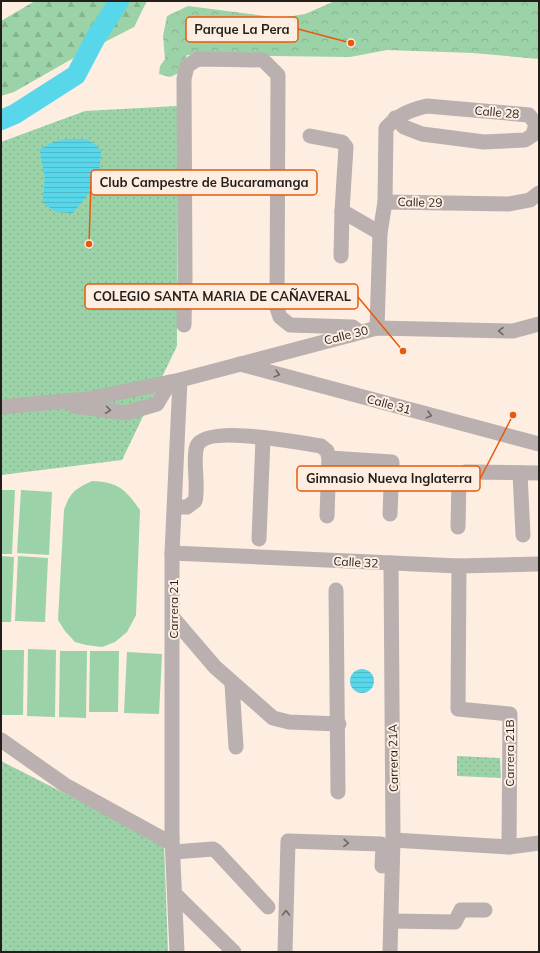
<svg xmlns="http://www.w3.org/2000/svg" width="540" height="953" font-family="Mulish,sans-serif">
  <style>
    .grass { fill: url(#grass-dots) }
    .forest { fill: url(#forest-firs) }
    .park { fill: url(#park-crowns) }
    .garden { fill: #9bd2a7 }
    .water { fill: url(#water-rules) }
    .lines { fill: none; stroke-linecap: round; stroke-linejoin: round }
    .river { stroke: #58d7eb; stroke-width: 20 }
    .minor { stroke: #b9b0af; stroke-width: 15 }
    .oneway { stroke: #6e6764 }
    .labels { text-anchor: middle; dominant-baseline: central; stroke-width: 4; stroke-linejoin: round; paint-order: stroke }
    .street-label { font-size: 12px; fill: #241e1a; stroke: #feede1 }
    .leader { fill: none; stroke: #e8590c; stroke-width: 1.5 }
    .callout-dot { fill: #e8590c; stroke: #feede1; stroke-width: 1.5 }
    .callout { fill: #feede1; stroke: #e8590c; stroke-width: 1.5 }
    .callout-label { font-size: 13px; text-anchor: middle; font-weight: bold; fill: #241e1a }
  </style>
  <defs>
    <pattern id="grass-dots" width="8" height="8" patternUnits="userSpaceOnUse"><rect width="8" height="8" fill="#9bd2a7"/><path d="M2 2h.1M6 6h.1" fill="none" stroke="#85b48f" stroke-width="1.8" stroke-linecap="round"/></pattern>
    <pattern id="forest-firs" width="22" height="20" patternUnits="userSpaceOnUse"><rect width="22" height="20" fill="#9bd2a7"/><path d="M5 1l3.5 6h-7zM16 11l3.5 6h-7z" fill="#85b48f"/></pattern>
    <pattern id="park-crowns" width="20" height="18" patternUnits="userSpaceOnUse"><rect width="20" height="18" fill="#9bd2a7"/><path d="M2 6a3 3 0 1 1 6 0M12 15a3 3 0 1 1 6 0" fill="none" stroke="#85b48f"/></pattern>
    <pattern id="water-rules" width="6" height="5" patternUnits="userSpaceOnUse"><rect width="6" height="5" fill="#58d7eb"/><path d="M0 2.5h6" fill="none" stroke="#4cb8c9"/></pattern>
  </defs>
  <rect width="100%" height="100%" fill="#feede1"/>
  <g class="grass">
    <path d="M177,106V346L122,460L1,475V142L85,111Z"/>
    <path d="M457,756L500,758L501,778L457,776Z"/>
    <path d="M1,761L164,844L168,952H1Z"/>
  </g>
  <path class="forest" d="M35,1H147L134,27L70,60L14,92L1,96V21Z"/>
  <path class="park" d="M335,1H539V59L473,53L387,50L350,57L187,55L179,73L170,77L159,74L160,66L165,59L163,36L167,16L188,6L281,18L305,14Z"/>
  <g class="garden">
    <path d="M92,481C118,482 125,489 140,510L136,615L127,632L115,642L102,647L86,645L75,642L65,631L58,620L64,510C70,492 75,489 92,481Z"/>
    <path d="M1,490H15L12,554H1Z"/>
    <path d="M21,490L52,492L49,555L17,553Z"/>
    <path d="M1,556L14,557L11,622H1Z"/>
    <path d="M18,556L48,558L45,622L15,621Z"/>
    <path d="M28,649L56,650L55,717L27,716Z"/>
    <path d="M1,650H24L23,715H1Z"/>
    <path d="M60,651H87L86,718L59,717Z"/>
    <path d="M90,651H119L118,712H89Z"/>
    <path d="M127,652L162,654L159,714L124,713Z"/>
  </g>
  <g class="water">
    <path d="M66,139C85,139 88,136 101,151L98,189L89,193L73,213L56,212L43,203C42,194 46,183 44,174C43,165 40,158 40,149L53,142Z"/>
    <circle cx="362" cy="681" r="12"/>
  </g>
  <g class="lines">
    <path class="river" d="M1,120L15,114L76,75L96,37L119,1"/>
    <g class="minor">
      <path d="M310,136L342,142L346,147L342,211L380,233"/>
      <path d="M385,202L509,204L530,200L539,193"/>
      <path d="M341,256L342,211"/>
      <path d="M184,325L185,277L184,79L187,66L198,59L263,60L278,75L277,308L280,317L290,325L353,327L358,331"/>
      <path d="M377,328L380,233L385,202L386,128C398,115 410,110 427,106L529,115L536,124L533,135L525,140L484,142L422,134L404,127L395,118"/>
      <path d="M240,364L539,444"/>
      <path d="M74,406L126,413L157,404L170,382"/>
      <path d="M1,407L88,399L180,380L377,328L513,331L539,324"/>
      <path d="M329,458L392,462L390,514"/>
      <path d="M520,473L523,535"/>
      <path d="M175,507H187L195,501C199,485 192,459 197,446C206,424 300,443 321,446L327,451L329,458L327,516"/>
      <path d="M458,527L459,477L466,472L539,473"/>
      <path d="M259,539L263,438"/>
      <path d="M172,553L459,566L539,564"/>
      <path d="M459,566L458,709L510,714L509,847"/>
      <path d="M336,590L338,792"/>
      <path d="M173,618L215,667L273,718L289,722L339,724"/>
      <path d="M232,684L236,747"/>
      <path d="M1,740L65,785L167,841L172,838"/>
      <path d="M393,840L509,847L539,843"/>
      <path d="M174,852L213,849L216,851L268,907"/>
      <path d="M175,894L234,952"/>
      <path d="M391,921L455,922L461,910H485"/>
      <path d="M177,952L172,838V553L180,380"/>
      <path d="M285,952L288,841L381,844L383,847L382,866"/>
      <path d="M390,952L393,840L391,563"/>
    </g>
  </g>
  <defs><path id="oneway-chevron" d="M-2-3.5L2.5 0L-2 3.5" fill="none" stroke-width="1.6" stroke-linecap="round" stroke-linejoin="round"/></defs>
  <g class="oneway">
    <use href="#oneway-chevron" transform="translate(501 331) rotate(-179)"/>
    <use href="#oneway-chevron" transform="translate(277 374) rotate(15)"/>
    <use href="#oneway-chevron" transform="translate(108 410) rotate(8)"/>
    <use href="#oneway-chevron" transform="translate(429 415) rotate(15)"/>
    <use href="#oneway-chevron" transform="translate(346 843) rotate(2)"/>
    <use href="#oneway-chevron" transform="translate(286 913) rotate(-89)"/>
  </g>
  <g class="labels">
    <g class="street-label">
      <text transform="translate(497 112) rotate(5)">Calle 28</text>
      <text transform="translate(420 202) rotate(1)">Calle 29</text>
      <text transform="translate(346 335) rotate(-14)">Calle 30</text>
      <text transform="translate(389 404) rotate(15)">Calle 31</text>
      <text transform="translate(356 562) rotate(3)">Calle 32</text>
      <text transform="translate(173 609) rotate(-90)">Carrera 21</text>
      <text transform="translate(509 753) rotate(-90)">Carrera 21B</text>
      <text transform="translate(393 758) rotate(-91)">Carrera 21A</text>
    </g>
  </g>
  <path class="leader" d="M351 43L298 29M89 244L91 183M403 351L358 297M513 415L480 479"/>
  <g class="callout-dot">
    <circle cx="351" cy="43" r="4"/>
    <circle cx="89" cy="244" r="4"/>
    <circle cx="403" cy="351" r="4"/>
    <circle cx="513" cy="415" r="4"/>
  </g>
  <g class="callout">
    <rect x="186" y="17" width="112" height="25" rx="4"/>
    <rect x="91" y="170" width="226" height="25" rx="4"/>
    <rect x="85" y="284" width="273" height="25" rx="4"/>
    <rect x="297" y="466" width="183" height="25" rx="4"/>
  </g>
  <g class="callout-label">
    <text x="242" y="34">Parque La Pera</text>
    <text x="204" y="187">Club Campestre de Bucaramanga</text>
    <text x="222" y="301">COLEGIO SANTA MARIA DE CAÑAVERAL</text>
    <text x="389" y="483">Gimnasio Nueva Inglaterra</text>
  </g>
  <rect width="540" height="953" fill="none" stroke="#241e1a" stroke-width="4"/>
</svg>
